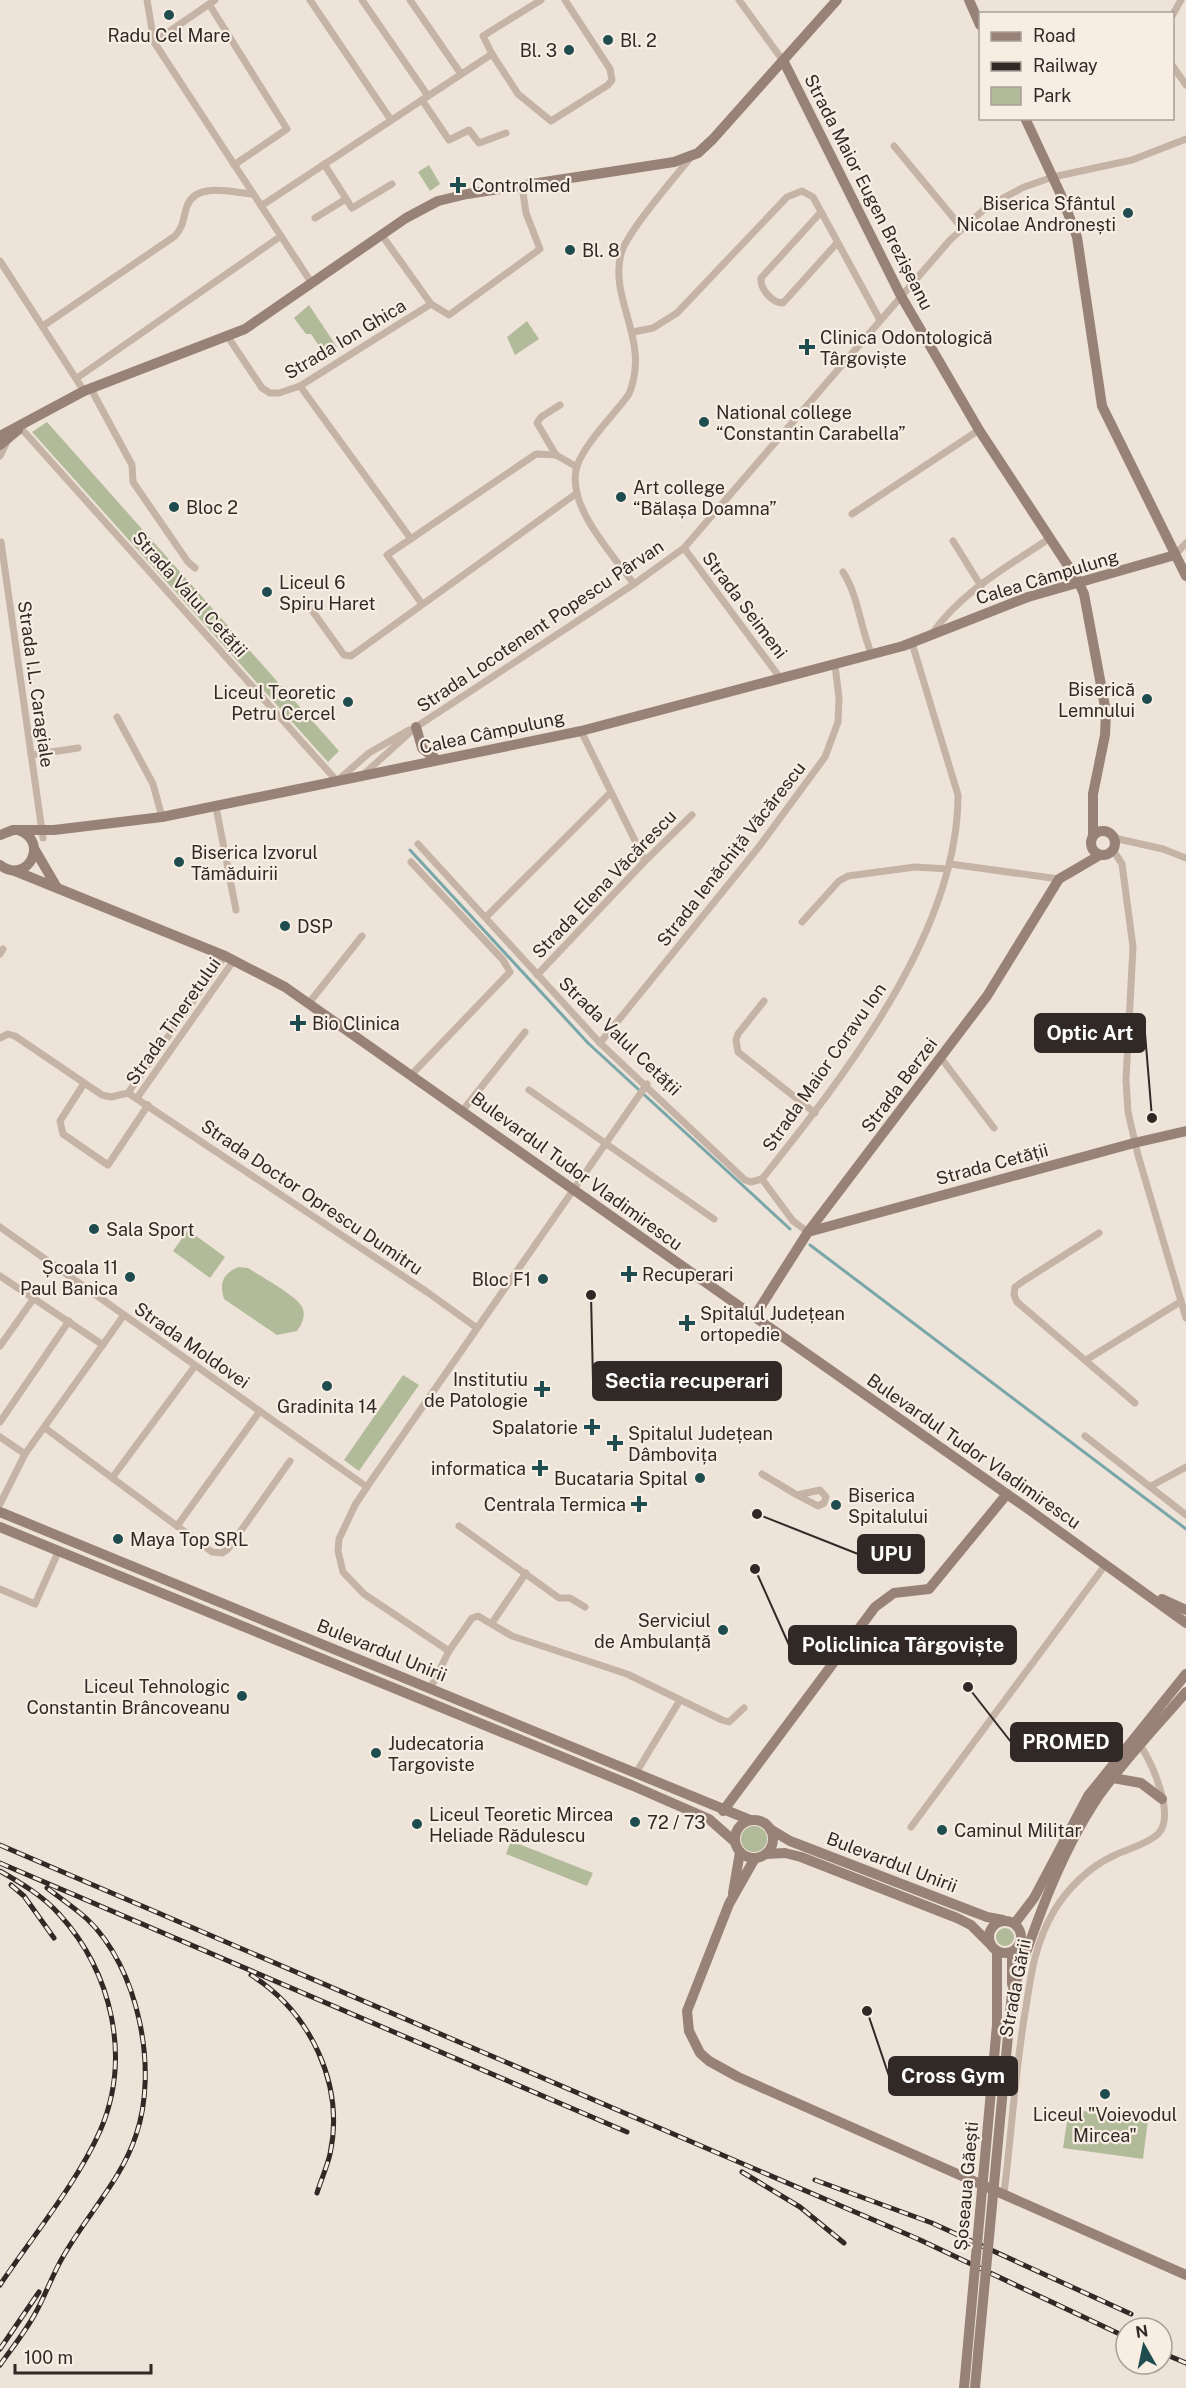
<svg xmlns="http://www.w3.org/2000/svg" width="1186" height="2388" font-family="'Public Sans',sans-serif">
  <style>
    .green { fill: #b1bb99 }
    .lines { fill: none; stroke-linecap: round; stroke-linejoin: round }
    .stream { stroke: #79a7a9; stroke-width: 3 }
    .street { stroke: #c5b3a5; stroke-width: 7 }
    .secondary { stroke: #988277; stroke-width: 10 }
    .rail-casing { stroke: #312926; stroke-width: 5 }
    .rail { stroke: #f7ede3; stroke-width: 3; stroke-dasharray: 9; stroke-linecap: butt }
    .secondary-bridge { stroke: #988277; stroke-width: 10 }
    .poi-dot { fill: #1f4d4f; stroke: #f7ede3; stroke-width: 2 }
    .labels { text-anchor: middle; dominant-baseline: central; stroke-width: 4.5; stroke-linejoin: round; paint-order: stroke }
    .poi-label { font-size: 18px; fill: #312926; stroke: #f7ede3; text-anchor: start }
    .street-label { font-size: 18px; fill: #312926; stroke: #f7ede3 }
    .leader { fill: none; stroke: #312926; stroke-width: 2 }
    .callout-dot { fill: #312926; stroke: #f7ede3; stroke-width: 2 }
    .callout { fill: #312926; stroke: #312926; stroke-width: 2 }
    .callout-label { font-size: 20px; text-anchor: middle; font-weight: bold; fill: #fff }
  </style>
  <rect width="100%" height="100%" fill="#eee3d8"/>
  <g class="green">
    <path d="M429,165L440,184L430,191L418,172Z"/>
    <path d="M309,305L337,347L328,353L322,345L319,346L311,334H306L294,318Z"/>
    <path d="M527,321L539,339L515,355L507,337Z"/>
    <path d="M47,422L339,751L328,762L32,432Z"/>
    <path d="M188,1230L225,1257L210,1278L173,1251Z"/>
    <path d="M239,1267L248,1268C259,1275 294,1295 300,1304C307,1312 303,1323 297,1331L277,1335L224,1299C219,1283 223,1273 239,1267Z"/>
    <path d="M403,1375L419,1385L359,1471L344,1460Z"/>
    <circle cx="754" cy="1839" r="13"/>
    <path d="M511,1841L593,1873L587,1886L506,1854Z"/>
    <circle cx="1005" cy="1937" r="9"/>
    <path d="M1069,2109L1148,2120L1143,2159L1063,2148Z"/>
  </g>
  <g class="lines">
    <g class="stream">
      <path d="M410,850L588,1043L790,1229"/>
      <path d="M810,1245L1186,1529"/>
    </g>
    <g class="street">
      <path d="M147,0L154,42L311,282"/>
      <path d="M310,0L391,120"/>
      <path d="M362,0L428,96"/>
      <path d="M410,0L461,74"/>
      <path d="M739,0L784,62"/>
      <path d="M209,4L287,129L234,165"/>
      <path d="M1172,16L1181,0"/>
      <path d="M154,42L215,0"/>
      <path d="M492,54L483,36L541,0"/>
      <path d="M1172,65L1186,85"/>
      <path d="M422,100L449,140L469,130L479,143L506,133"/>
      <path d="M894,146L961,227"/>
      <path d="M324,164L352,208L392,184"/>
      <path d="M261,206L492,54L518,94L551,121L608,85L612,80L610,69L565,0"/>
      <path d="M821,212L761,278C760,289 772,303 783,303L837,243"/>
      <path d="M315,218L346,199"/>
      <path d="M381,234L431,304L449,315L540,249L526,213L522,186"/>
      <path d="M0,261L84,391"/>
      <path d="M43,326L175,236C184,226 183,218 187,206C196,181 234,193 253,194"/>
      <path d="M633,332L653,328L677,313L787,197L802,191L813,197L880,320"/>
      <path d="M228,337L262,388L270,393H279L300,386L431,304"/>
      <path d="M77,378L281,236"/>
      <path d="M300,386L411,539"/>
      <path d="M91,389L132,465L133,482L188,562L195,568"/>
      <path d="M20,427L337,781L369,753L409,730"/>
      <path d="M556,455L537,423L541,417L560,405"/>
      <path d="M0,456L7,442"/>
      <path d="M852,514L979,430"/>
      <path d="M953,541L981,586"/>
      <path d="M1,542L43,838"/>
      <path d="M684,548L781,679"/>
      <path d="M1175,555L1186,543"/>
      <path d="M843,572C859,597 860,628 872,655"/>
      <path d="M634,584C613,555 565,505 577,466C585,443 614,415 629,394C651,340 609,301 621,254C626,233 675,177 691,157"/>
      <path d="M306,602L344,655L351,656L577,493"/>
      <path d="M422,604L387,555L536,454L556,455L577,467"/>
      <path d="M932,634C960,592 1009,566 1050,538"/>
      <path d="M117,717L153,784L162,817"/>
      <path d="M581,731L645,861"/>
      <path d="M31,755L78,748"/>
      <path d="M364,774L416,727L634,584L684,548L950,240L988,206L1024,187L1053,177L1132,160L1186,139"/>
      <path d="M216,807L236,910"/>
      <path d="M1114,838L1163,849L1186,858"/>
      <path d="M418,844L600,1043L745,1180L751,1182L762,1179"/>
      <path d="M1113,850L1122,864L1133,947L1126,1080L1128,1112L1138,1155L1186,1318"/>
      <path d="M411,862L503,960L510,972L412,1074"/>
      <path d="M950,864L1059,879"/>
      <path d="M486,917L610,793"/>
      <path d="M802,922L839,881L848,876L915,867L948,869"/>
      <path d="M0,954L3,949"/>
      <path d="M537,975L645,861L692,815"/>
      <path d="M764,1001L738,1034L736,1040L738,1052L815,1113"/>
      <path d="M309,1003L362,936"/>
      <path d="M0,1038L8,1034L15,1036L102,1095L111,1097L128,1093L225,956"/>
      <path d="M600,1043L758,848L825,757L838,722L839,698L835,665"/>
      <path d="M941,1058L994,1128"/>
      <path d="M83,1085L60,1121L63,1134L108,1165L148,1105"/>
      <path d="M529,1090L714,1219"/>
      <path d="M128,1093L427,1292L477,1328"/>
      <path d="M137,1098L234,960"/>
      <path d="M463,1110L525,1032"/>
      <path d="M762,1179C844,1076 958,933 958,795L912,643"/>
      <path d="M762,1179L793,1221L808,1232"/>
      <path d="M0,1227L367,1487"/>
      <path d="M1099,1233L1025,1280L1015,1287L1014,1295L1017,1302L1135,1403"/>
      <path d="M0,1276L103,1345"/>
      <path d="M0,1346L34,1298"/>
      <path d="M1086,1360L1180,1302"/>
      <path d="M0,1422L69,1321"/>
      <path d="M45,1428L212,1552L222,1553L228,1549L290,1461"/>
      <path d="M1085,1436L1186,1515"/>
      <path d="M0,1437L25,1454"/>
      <path d="M762,1474L797,1495L820,1490L826,1497L824,1503L818,1506L797,1495"/>
      <path d="M112,1478L195,1366"/>
      <path d="M1151,1486L1186,1467"/>
      <path d="M0,1504L25,1454L124,1315"/>
      <path d="M177,1526L260,1411"/>
      <path d="M459,1526L559,1598H570L585,1607"/>
      <path d="M0,1589L35,1604L59,1550"/>
      <path d="M492,1623L526,1573"/>
      <path d="M449,1651L364,1594L343,1572L338,1551L339,1539L355,1505L373,1478L647,1084"/>
      <path d="M431,1687L449,1651L472,1618L478,1616L512,1636L627,1674L722,1720L729,1722L744,1708"/>
      <path d="M636,1773L680,1700"/>
      <path d="M911,1827L1106,1564"/>
      <path d="M1004,2193C1012,2131 1015,2069 1026,2007C1031,1973 1036,1941 1054,1911C1067,1889 1089,1867 1113,1856C1127,1849 1146,1845 1158,1834C1176,1816 1152,1763 1140,1745"/>
    </g>
    <g class="secondary">
      <path d="M969,0L980,25"/>
      <path d="M784,62L901,296L979,430L1078,581L1084,594L1106,712L1105,735L1093,794V836"/>
      <path d="M1025,118L1061,195L1077,237L1102,406L1186,576"/>
      <path d="M0,436L84,391L245,329L406,218L438,201L467,194L674,162L698,153L713,139L837,0"/>
      <path d="M0,445L18,430"/>
      <path d="M416,727L422,748L437,760"/>
      <circle cx="1103" cy="843" r="12"/>
      <path d="M0,835L13,830H54L162,817L581,731L903,646L1028,597L1175,555"/>
      <path d="M35,850L56,886"/>
      <path d="M0,865C27,886 51,841 18,830"/>
      <path d="M15,871L225,956L285,987L1031,1511L1186,1623"/>
      <path d="M808,1232L1134,1143L1186,1131"/>
      <path d="M754,1317L808,1232L987,996L1059,879L1100,855"/>
      <path d="M0,1512L750,1820"/>
      <path d="M0,1527L631,1785L709,1819L735,1842"/>
      <path d="M1162,1599L1186,1610"/>
      <path d="M1113,1778L1141,1783L1162,1799"/>
      <path d="M723,1811L875,1607L894,1593L929,1589L1007,1494"/>
      <circle cx="754" cy="1839" r="19"/>
      <path d="M770,1829L790,1841L987,1917L1003,1920"/>
      <path d="M766,1854L785,1853L801,1857L957,1918L971,1925L991,1945"/>
      <path d="M755,1858L729,1904L687,2011L689,2031L700,2053L709,2061L738,2077L1186,2275"/>
      <path d="M733,1893L740,1852"/>
      <circle cx="1005" cy="1937" r="16"/>
      <path d="M1015,1923L1034,1898L1088,1796L1186,1674"/>
      <path d="M1012,1952V1984"/>
      <path d="M1012,1993C1035,1926 1058,1857 1098,1797C1124,1760 1157,1726 1186,1692"/>
      <path d="M997,2025V1951"/>
      <path d="M975,2388L979,2344"/>
    </g>
    <g class="rail-casing">
      <g id="rail">
        <path d="M0,1845L918,2239L1126,2337"/>
        <path d="M0,1863L627,2132"/>
        <path d="M0,1871C21,1883 43,1896 59,1914C112,1972 132,2058 100,2131C77,2183 32,2237 0,2285"/>
        <path d="M11,1885L24,1896L54,1938"/>
        <path d="M251,1975C310,2012 345,2084 330,2154C327,2167 321,2180 317,2193"/>
        <path d="M742,2172L800,2207L844,2243"/>
        <path d="M815,2180L932,2223L1131,2314"/>
        <path d="M0,2349L39,2292"/>
        <path d="M1162,2353L1186,2363"/>
        <path d="M0,2365C12,2348 26,2331 36,2312C46,2294 53,2273 64,2255C87,2215 122,2179 136,2135C159,2069 138,1967 87,1919C75,1908 60,1898 47,1888"/>
      </g>
    </g>
    <use href="#rail" class="rail"/>
    <g class="secondary-bridge">
      <path d="M979,2344L1012,1993"/>
      <path d="M964,2388L997,2025"/>
    </g>
  </g>
  <g class="poi-dot">
    <circle cx="169" cy="15" r="6"/>
    <circle cx="608" cy="40" r="6"/>
    <circle cx="569" cy="50" r="6"/>
    <path d="M455 176h6v6h6v6h-6v6h-6v-6h-6v-6h6z"/>
    <circle cx="1128" cy="213" r="6"/>
    <circle cx="570" cy="250" r="6"/>
    <path d="M804 338h6v6h6v6h-6v6h-6v-6h-6v-6h6z"/>
    <circle cx="704" cy="422" r="6"/>
    <circle cx="621" cy="497" r="6"/>
    <circle cx="174" cy="507" r="6"/>
    <circle cx="267" cy="592" r="6"/>
    <circle cx="1147" cy="699" r="6"/>
    <circle cx="348" cy="702" r="6"/>
    <circle cx="179" cy="862" r="6"/>
    <circle cx="285" cy="926" r="6"/>
    <path d="M295 1014h6v6h6v6h-6v6h-6v-6h-6v-6h6z"/>
    <circle cx="94" cy="1229" r="6"/>
    <path d="M626 1265h6v6h6v6h-6v6h-6v-6h-6v-6h6z"/>
    <circle cx="130" cy="1277" r="6"/>
    <circle cx="543" cy="1279" r="6"/>
    <path d="M684 1314h6v6h6v6h-6v6h-6v-6h-6v-6h6z"/>
    <circle cx="327" cy="1386" r="6"/>
    <path d="M539 1380h6v6h6v6h-6v6h-6v-6h-6v-6h6z"/>
    <path d="M589 1418h6v6h6v6h-6v6h-6v-6h-6v-6h6z"/>
    <path d="M612 1434h6v6h6v6h-6v6h-6v-6h-6v-6h6z"/>
    <path d="M537 1459h6v6h6v6h-6v6h-6v-6h-6v-6h6z"/>
    <circle cx="700" cy="1478" r="6"/>
    <path d="M636 1495h6v6h6v6h-6v6h-6v-6h-6v-6h6z"/>
    <circle cx="836" cy="1505" r="6"/>
    <circle cx="118" cy="1539" r="6"/>
    <circle cx="723" cy="1630" r="6"/>
    <circle cx="242" cy="1696" r="6"/>
    <circle cx="376" cy="1753" r="6"/>
    <circle cx="635" cy="1822" r="6"/>
    <circle cx="417" cy="1824" r="6"/>
    <circle cx="942" cy="1830" r="6"/>
    <circle cx="1105" cy="2094" r="6"/>
  </g>
  <g class="labels">
    <g class="poi-label">
      <text x="169" y="35" text-anchor="middle">Radu Cel Mare</text>
      <text x="620" y="40">Bl. 2</text>
      <text x="557" y="50" text-anchor="end">Bl. 3</text>
      <text x="472" y="185">Controlmed</text>
      <text x="1116" y="203" text-anchor="end">Biserica Sfântul<tspan x="1116" dy="21">Nicolae Andronești</tspan></text>
      <text x="582" y="250">Bl. 8</text>
      <text x="820" y="337">Clinica Odontologică<tspan x="820" dy="21">Târgoviște</tspan></text>
      <text x="716" y="412">National college<tspan x="716" dy="21">“Constantin Carabella”</tspan></text>
      <text x="633" y="487">Art college<tspan x="633" dy="21">“Bălașa Doamna”</tspan></text>
      <text x="186" y="507">Bloc 2</text>
      <text x="279" y="582">Liceul 6<tspan x="279" dy="21">Spiru Haret</tspan></text>
      <text x="1135" y="689" text-anchor="end">Biserică<tspan x="1135" dy="21">Lemnului</tspan></text>
      <text x="336" y="692" text-anchor="end">Liceul Teoretic<tspan x="336" dy="21">Petru Cercel</tspan></text>
      <text x="191" y="852">Biserica Izvorul<tspan x="191" dy="21">Tămăduirii</tspan></text>
      <text x="297" y="926">DSP</text>
      <text x="312" y="1023">Bio Clinica</text>
      <text x="106" y="1229">Sala Sport</text>
      <text x="118" y="1267" text-anchor="end">Școala 11<tspan x="118" dy="21">Paul Banica</tspan></text>
      <text x="642" y="1274">Recuperari</text>
      <text x="531" y="1279" text-anchor="end">Bloc F1</text>
      <text x="700" y="1313">Spitalul Județean<tspan x="700" dy="21">ortopedie</tspan></text>
      <text x="528" y="1379" text-anchor="end">Institutiu<tspan x="528" dy="21">de Patologie</tspan></text>
      <text x="327" y="1406" text-anchor="middle">Gradinita 14</text>
      <text x="578" y="1427" text-anchor="end">Spalatorie</text>
      <text x="628" y="1433">Spitalul Județean<tspan x="628" dy="21">Dâmbovița</tspan></text>
      <text x="526" y="1468" text-anchor="end">informatica</text>
      <text x="688" y="1478" text-anchor="end">Bucataria Spital</text>
      <text x="848" y="1495">Biserica<tspan x="848" dy="21">Spitalului</tspan></text>
      <text x="626" y="1504" text-anchor="end">Centrala Termica</text>
      <text x="130" y="1539">Maya Top SRL</text>
      <text x="711" y="1620" text-anchor="end">Serviciul<tspan x="711" dy="21">de Ambulanță</tspan></text>
      <text x="230" y="1686" text-anchor="end">Liceul Tehnologic<tspan x="230" dy="21">Constantin Brâncoveanu</tspan></text>
      <text x="388" y="1743">Judecatoria<tspan x="388" dy="21">Targoviste</tspan></text>
      <text x="429" y="1814">Liceul Teoretic Mircea<tspan x="429" dy="21">Heliade Rădulescu</tspan></text>
      <text x="647" y="1822">72 / 73</text>
      <text x="954" y="1830">Caminul Militar</text>
      <text x="1105" y="2114" text-anchor="middle">Liceul "Voievodul<tspan x="1105" dy="21">Mircea"</tspan></text>
    </g>
    <g class="street-label">
      <text transform="translate(869 192) rotate(63)">Strada Maior Eugen Brezișeanu</text>
      <text transform="translate(345 339) rotate(-31)">Strada Ion Ghica</text>
      <text transform="translate(1047 577) rotate(-17)">Calea Câmpulung</text>
      <text transform="translate(190 594) rotate(48)">Strada Valul Cetății</text>
      <text transform="translate(745 605) rotate(53)">Strada Seimeni</text>
      <text transform="translate(540 626) rotate(-34)">Strada Locotenent Popescu Pârvan</text>
      <text transform="translate(36 684) rotate(82)">Strada I.L. Caragiale</text>
      <text transform="translate(492 732) rotate(-12)">Calea Câmpulung</text>
      <text transform="translate(731 854) rotate(-52)">Strada Ienăchiță Văcărescu</text>
      <text transform="translate(604 884) rotate(-46)">Strada Elena Văcărescu</text>
      <text transform="translate(173 1021) rotate(-55)">Strada Tineretului</text>
      <text transform="translate(620 1036) rotate(44)">Strada Valul Cetății</text>
      <text transform="translate(824 1067) rotate(-55)">Strada Maior Coravu Ion</text>
      <text transform="translate(899 1085) rotate(-53)">Strada Berzei</text>
      <text transform="translate(992 1164) rotate(-15)">Strada Cetății</text>
      <text transform="translate(577 1171) rotate(36)">Bulevardul Tudor Vladimirescu</text>
      <text transform="translate(312 1197) rotate(34)">Strada Doctor Oprescu Dumitru</text>
      <text transform="translate(192 1345) rotate(35)">Strada Moldovei</text>
      <text transform="translate(974 1451) rotate(35)">Bulevardul Tudor Vladimirescu</text>
      <text transform="translate(382 1650) rotate(22)">Bulevardul Unirii</text>
      <text transform="translate(892 1862) rotate(21)">Bulevardul Unirii</text>
      <text transform="translate(1015 1988) rotate(-79)">Strada Gării</text>
      <text transform="translate(966 2186) rotate(-85)">Șoseaua Găești</text>
    </g>
  </g>
  <path class="leader" d="M1152 1118L1145 1033M591 1295L593 1381M757 1514L858 1554M755 1569L789 1645M968 1687L1011 1742M867 2011L889 2076"/>
  <g class="callout-dot">
    <circle cx="1152" cy="1118" r="6"/>
    <circle cx="591" cy="1295" r="6"/>
    <circle cx="757" cy="1514" r="6"/>
    <circle cx="755" cy="1569" r="6"/>
    <circle cx="968" cy="1687" r="6"/>
    <circle cx="867" cy="2011" r="6"/>
  </g>
  <g class="callout">
    <rect x="1035" y="1014" width="110" height="38" rx="6"/>
    <rect x="593" y="1362" width="188" height="38" rx="6"/>
    <rect x="858" y="1535" width="66" height="38" rx="6"/>
    <rect x="789" y="1626" width="227" height="38" rx="6"/>
    <rect x="1011" y="1723" width="111" height="38" rx="6"/>
    <rect x="889" y="2057" width="128" height="38" rx="6"/>
  </g>
  <g class="callout-label">
    <text x="1090" y="1040">Optic Art</text>
    <text x="687" y="1388">Sectia recuperari</text>
    <text x="891" y="1561">UPU</text>
    <text x="903" y="1652">Policlinica Târgoviște</text>
    <text x="1066" y="1749">PROMED</text>
    <text x="953" y="2083">Cross Gym</text>
  </g>
  <rect x="979" y="12" width="195" height="108" fill="#f7ede3" stroke="#a89f97" stroke-width="1.5"/>
  <rect x="991" y="32" width="30" height="9" fill="#988277" stroke="#a89f97" stroke-width="1.5"/>
  <text x="1033" y="42" font-size="18" fill="#312926">Road</text>
  <rect x="991" y="62" width="30" height="9" fill="#312926" stroke="#a89f97" stroke-width="1.5"/>
  <text x="1033" y="72" font-size="18" fill="#312926">Railway</text>
  <rect x="991" y="87" width="30" height="18" fill="#b1bb99" stroke="#a89f97" stroke-width="1.5"/>
  <text x="1033" y="102" font-size="18" fill="#312926">Park</text>
  <g transform="translate(1144 2346) rotate(351)"><circle r="28" fill="#f7ede3" stroke="#a89f97" stroke-width="1.5"/>
  <path d="M0-4.5L10 22L0 15L-10 22Z" fill="#1f4d4f"/>
  <text y="-9" font-size="16" font-weight="bold" text-anchor="middle" fill="#312926">N</text>
  </g>
  <path d="M15 2364v9h136v-9" fill="none" stroke="#312926" stroke-width="3"/>
  <text x="24" y="2364" font-size="18" fill="#312926" stroke="#f7ede3" stroke-width="4.5" paint-order="stroke">100 m</text>
</svg>
